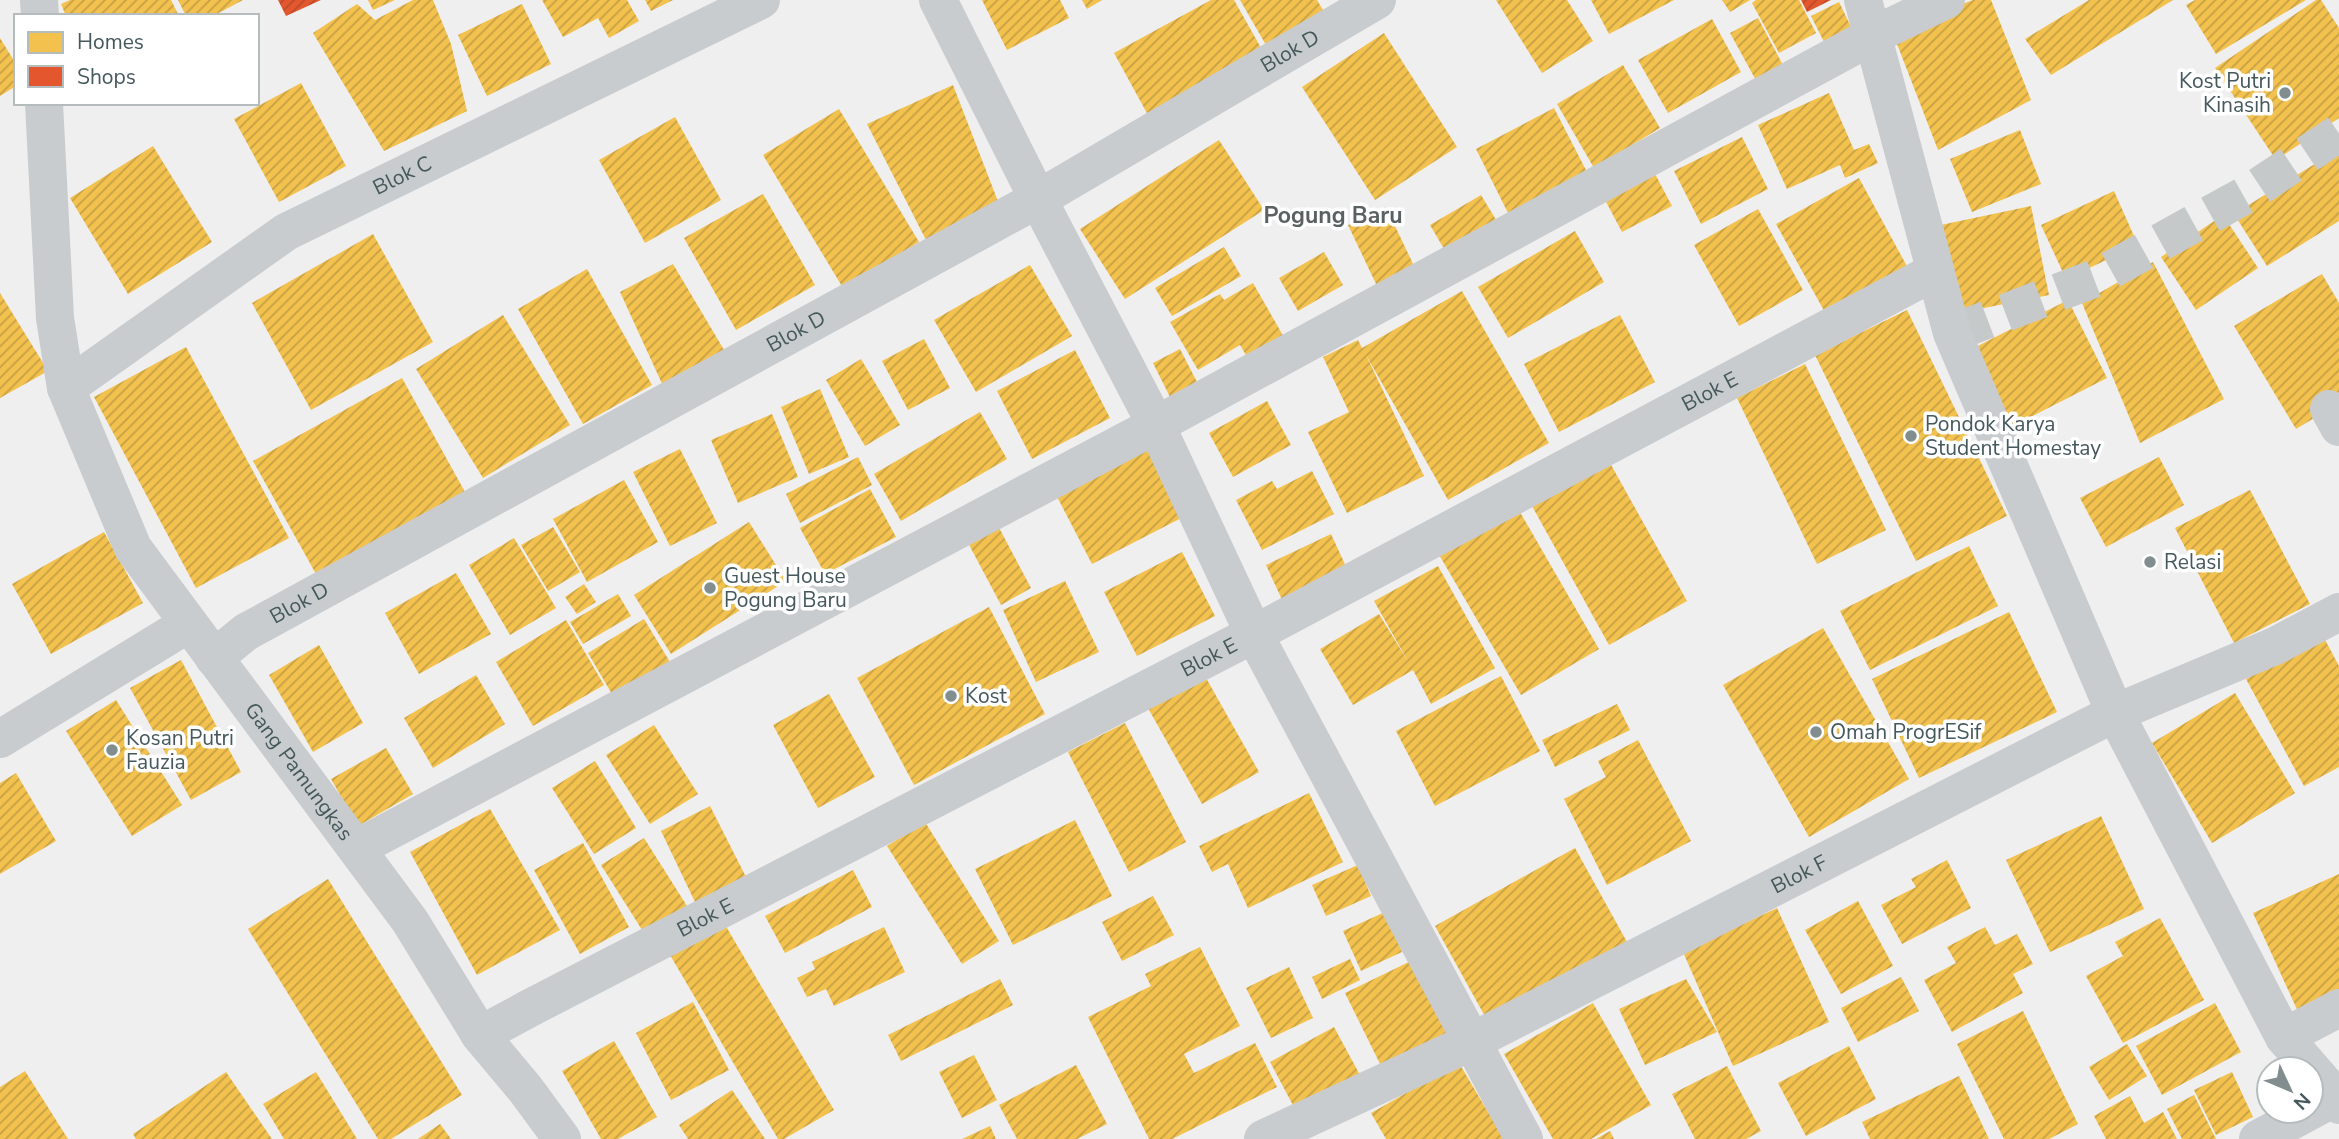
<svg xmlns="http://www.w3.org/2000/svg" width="2339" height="1139" font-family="'Nunito Sans',sans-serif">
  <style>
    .homes { fill: url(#homes-hatch) }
    .shops { fill: url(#shops-hatch) }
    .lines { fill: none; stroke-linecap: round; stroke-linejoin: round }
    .minor-tunnel { stroke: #c5c9ca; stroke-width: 38; stroke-dasharray: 38 19; stroke-linecap: butt }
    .minor { stroke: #c8ccce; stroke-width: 38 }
    .poi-dot { fill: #818d8f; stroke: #fff; stroke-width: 2.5 }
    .labels { text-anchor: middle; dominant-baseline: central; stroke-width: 7; stroke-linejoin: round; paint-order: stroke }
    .street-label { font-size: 21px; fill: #45585c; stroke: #fff }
    .poi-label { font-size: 21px; fill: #45585c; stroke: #fff; text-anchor: start }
    .neighbourhood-label { font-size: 23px; font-weight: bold; fill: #5a6163; stroke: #fff }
  </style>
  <defs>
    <pattern id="homes-hatch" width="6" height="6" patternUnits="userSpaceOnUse" patternTransform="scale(1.75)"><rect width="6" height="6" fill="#f2c14e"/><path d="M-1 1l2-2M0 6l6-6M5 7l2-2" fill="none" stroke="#c6a044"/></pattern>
    <pattern id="shops-hatch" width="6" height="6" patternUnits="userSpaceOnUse" patternTransform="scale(1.75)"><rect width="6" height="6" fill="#e4572e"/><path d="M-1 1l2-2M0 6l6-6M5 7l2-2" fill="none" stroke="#bb4b2a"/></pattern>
  </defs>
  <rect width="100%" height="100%" fill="#f0efef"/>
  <g class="homes">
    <path d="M70,0H171L179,16H66L61,4Z"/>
    <path d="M178,0H243L213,16H186Z"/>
    <path d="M368,0H395L373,10Z"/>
    <path d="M413,0H433L451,44L467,111L384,151L313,33L357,4L375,20Z"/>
    <path d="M542,0H627L639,21L609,38L598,18L563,37Z"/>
    <path d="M645,0H673L651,11Z"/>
    <path d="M982,0H1060L1069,18L1007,50Z"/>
    <path d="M1082,0H1102L1087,9Z"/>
    <path d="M1211,0H1234L1269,62L1154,126L1114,53Z"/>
    <path d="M1240,0H1317L1329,20L1270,52Z"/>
    <path d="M1496,0H1567L1593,41L1542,73Z"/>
    <path d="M1591,0H1674L1609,34Z"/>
    <path d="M1722,0H1750L1730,12Z"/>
    <path d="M1756,0H1799L1816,33L1779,53L1752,3Z"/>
    <path d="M1973,0H1991L2031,100L1938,150L1892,31Z"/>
    <path d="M2089,0H2173L2051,75L2025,39Z"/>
    <path d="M2195,0H2306L2216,54L2186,5Z"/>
    <path d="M2316,0H2321L2339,28V118L2276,160L2215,68Z"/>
    <path d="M1839,2L1852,29L1824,42L1811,16Z"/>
    <path d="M522,4L551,64L487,96L458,35Z"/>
    <path d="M1758,18L1785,69L1758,84L1730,33Z"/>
    <path d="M1712,19L1741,72L1668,113L1638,60Z"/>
    <path d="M1384,33L1457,147L1375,200L1302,87Z"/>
    <path d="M0,38L16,64V86L0,96Z"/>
    <path d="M1623,65L1660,128L1594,168L1557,104Z"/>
    <path d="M301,83L346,166L279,202L234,119Z"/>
    <path d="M953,85L999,204L927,242L867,124Z"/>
    <path d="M1829,93L1854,150L1869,144L1878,163L1845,178L1840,165L1787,189L1758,125Z"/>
    <path d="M1554,108L1588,174L1509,215L1476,149Z"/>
    <path d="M839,109L919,242L843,288L763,155Z"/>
    <path d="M675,117L721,200L645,243L599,160Z"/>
    <path d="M2020,130L2041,184L1972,212L1950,159Z"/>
    <path d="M1742,137L1768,189L1701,224L1674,171Z"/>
    <path d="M1219,140L1264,210L1125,299L1080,229Z"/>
    <path d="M153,146L212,242L128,294L70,198Z"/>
    <path d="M2339,149V221L2267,266L2234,214Z"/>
    <path d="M1654,172L1672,206L1622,232L1604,198Z"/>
    <path d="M1859,178L1909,270L1827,316L1776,224Z"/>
    <path d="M2114,191L2138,245L2066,279L2041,225Z"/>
    <path d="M763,194L815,285L736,330L684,238Z"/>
    <path d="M1481,195L1498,223L1447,254L1430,225Z"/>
    <path d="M2031,206L2049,295L1954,314L1936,226Z"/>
    <path d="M1386,207L1415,268L1377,286L1348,225Z"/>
    <path d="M1758,209L1803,290L1739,326L1694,245Z"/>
    <path d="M2223,215L2258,268L2196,310L2161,257Z"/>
    <path d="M1575,231L1604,282L1508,338L1478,287Z"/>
    <path d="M373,234L433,342L311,410L252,303Z"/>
    <path d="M1224,247L1241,276L1172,316L1155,288Z"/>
    <path d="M1324,252L1343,285L1298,311L1279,278Z"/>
    <path d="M2153,262L2224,399L2140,443L2082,303Z"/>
    <path d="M673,264L730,360L664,388L620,292Z"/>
    <path d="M1030,265L1072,336L976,392L934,320Z"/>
    <path d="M587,269L652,385L583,424L518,309Z"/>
    <path d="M2322,274L2339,303V403L2296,429L2234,326Z"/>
    <path d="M1253,283L1289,346L1253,367L1240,345L1198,370L1170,322L1220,294L1224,300Z"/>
    <path d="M1462,291L1549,443L1448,500L1366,355L1424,476L1347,513L1308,432L1349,412L1323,357L1358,340L1362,348Z"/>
    <path d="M0,293L48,371L0,398Z"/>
    <path d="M2068,300L2107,378L2009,428L1970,350Z"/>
    <path d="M1907,310L2007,516L1916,561L1815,355Z"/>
    <path d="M503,315L570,425L483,478L416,369Z"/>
    <path d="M1620,315L1655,382L1559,432L1524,364Z"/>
    <path d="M924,339L950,388L908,410L882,361Z"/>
    <path d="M186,347L289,538L196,588L94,397Z"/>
    <path d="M1180,349L1197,382L1170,397L1153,363Z"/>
    <path d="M1075,350L1110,418L1032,459L997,391Z"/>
    <path d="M861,359L900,425L865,446L826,380Z"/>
    <path d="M1805,364L1886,530L1817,564L1737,398Z"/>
    <path d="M402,378L470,501L321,583L253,461Z"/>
    <path d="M820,389L849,457L809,474L781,407Z"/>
    <path d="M1267,401L1291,445L1233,477L1209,433Z"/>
    <path d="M980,412L1007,459L901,521L874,474Z"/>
    <path d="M772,414L798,477L738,503L711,440Z"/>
    <path d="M1153,437L1191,513L1092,564L1053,489Z"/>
    <path d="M680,449L717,523L670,546L633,472Z"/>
    <path d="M858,457L872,485L800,523L786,494Z"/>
    <path d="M2159,457L2184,505L2106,547L2080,498Z"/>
    <path d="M1610,463L1687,601L1609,645L1532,506Z"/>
    <path d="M1312,471L1334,514L1262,550L1236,500L1272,481L1277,489Z"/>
    <path d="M624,480L658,542L587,582L553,519Z"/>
    <path d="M870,489L896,537L825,574L800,528Z"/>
    <path d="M2250,490L2310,604L2234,643L2175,528Z"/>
    <path d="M1517,507L1599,649L1521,695L1438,553Z"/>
    <path d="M749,522L786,581L671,654L634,595Z"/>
    <path d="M997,524L1031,588L1001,605L967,541Z"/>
    <path d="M553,527L580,572L548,591L521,545Z"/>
    <path d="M104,532L143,603L51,654L12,584Z"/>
    <path d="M1331,534L1349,573L1284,604L1266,565Z"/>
    <path d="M514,538L556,608L510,635L469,565Z"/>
    <path d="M1969,546L1998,606L1870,670L1840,611Z"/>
    <path d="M1182,552L1215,616L1137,656L1104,592Z"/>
    <path d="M1438,566L1495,668L1431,704L1413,670L1353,705L1320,649L1379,614L1409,663L1374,601Z"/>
    <path d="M456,573L491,634L419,674L385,613Z"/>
    <path d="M1065,581L1099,652L1036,682L1003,610Z"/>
    <path d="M584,584L596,602L577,614L565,597Z"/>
    <path d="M618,594L631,616L583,644L570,622Z"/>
    <path d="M989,607L1045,714L914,785L857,678Z"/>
    <path d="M2009,612L2057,712L1919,778L1872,679Z"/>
    <path d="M644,619L673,667L616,701L588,653Z"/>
    <path d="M566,620L604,685L533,726L496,662Z"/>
    <path d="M1823,628L1909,779L1809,837L1723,685Z"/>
    <path d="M2323,636L2339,666V767L2304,786L2246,679Z"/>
    <path d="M319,645L363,723L313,752L269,675Z"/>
    <path d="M181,660L241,772L191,800L130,688Z"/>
    <path d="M1201,669L1259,772L1202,804L1144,701Z"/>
    <path d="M476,675L505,724L433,768L404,718Z"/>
    <path d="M1501,676L1540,751L1435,806L1396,731Z"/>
    <path d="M2235,693L2295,793L2212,843L2152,743Z"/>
    <path d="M829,694L875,777L818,808L773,725Z"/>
    <path d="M116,700L182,805L132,836L66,731Z"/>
    <path d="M1617,704L1630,730L1555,767L1542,740Z"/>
    <path d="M1125,723L1186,842L1129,872L1068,752Z"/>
    <path d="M654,725L698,794L650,824L606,755Z"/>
    <path d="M1638,740L1691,841L1607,885L1564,799L1606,777L1598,761Z"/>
    <path d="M386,748L413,794L358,826L331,779Z"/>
    <path d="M595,761L636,828L594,854L552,788Z"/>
    <path d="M16,773L56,841L0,874V783Z"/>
    <path d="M1309,793L1343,862L1248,908L1228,864L1212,872L1199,846Z"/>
    <path d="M710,806L746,877L695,902L661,831Z"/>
    <path d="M490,809L560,930L477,975L410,852Z"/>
    <path d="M2101,816L2144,909L2050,952L2006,860Z"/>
    <path d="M1075,820L1112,896L1013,945L975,869Z"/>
    <path d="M925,822L999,941L962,964L887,846Z"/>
    <path d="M644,838L687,906L644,933L601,865Z"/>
    <path d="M583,843L629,927L580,954L534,870Z"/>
    <path d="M1575,848L1627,942L1487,1020L1435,926Z"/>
    <path d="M1947,860L1971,908L1902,944L1881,905L1916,887L1911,879Z"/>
    <path d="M1358,865L1371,896L1326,916L1312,885Z"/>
    <path d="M853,870L872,907L785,953L765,916Z"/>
    <path d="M2339,874V998L2300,1016L2253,913Z"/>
    <path d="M328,879L462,1095L391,1139H378L248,929Z"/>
    <path d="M1153,896L1174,935L1122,961L1102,922Z"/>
    <path d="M1858,901L1893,966L1841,994L1805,930Z"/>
    <path d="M1777,908L1829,1022L1733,1066L1683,952Z"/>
    <path d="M1385,912L1402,952L1361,971L1343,931Z"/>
    <path d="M2160,918L2204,1000L2123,1043L2086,976L2123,956L2115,942Z"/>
    <path d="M724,923L834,1110L784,1139H778L670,955Z"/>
    <path d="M884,927L905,972L834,1006L826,989L807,997L797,978L815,969L812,962Z"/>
    <path d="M1985,927L1995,945L2017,934L2033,964L2013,974L2023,993L1952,1032L1924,980L1956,963L1947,947Z"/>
    <path d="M1200,947L1240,1026L1184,1054L1194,1073L1255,1043L1277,1087L1172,1139H1149L1088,1017L1151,986L1145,974Z"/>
    <path d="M1350,959L1360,980L1322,999L1312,977Z"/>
    <path d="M1415,959L1454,1040L1385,1074L1345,993Z"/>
    <path d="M1289,967L1313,1018L1271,1038L1246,988Z"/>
    <path d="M1901,977L1919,1011L1858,1042L1841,1008Z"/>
    <path d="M1000,979L1013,1005L901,1061L888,1035Z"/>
    <path d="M1686,979L1717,1032L1645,1065L1619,1009Z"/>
    <path d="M693,1002L729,1070L671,1100L636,1033Z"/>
    <path d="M1593,1003L1651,1105L1591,1139H1553L1504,1054Z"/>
    <path d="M2215,1003L2241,1052L2162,1095L2136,1046Z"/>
    <path d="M2023,1011L2078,1124L2049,1139H2004L1957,1044Z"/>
    <path d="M1334,1027L1360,1075L1295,1109L1270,1062Z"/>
    <path d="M614,1041L657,1117L618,1139H601L562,1071Z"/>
    <path d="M2127,1044L2147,1076L2109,1100L2089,1067Z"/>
    <path d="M1849,1046L1876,1099L1806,1136L1778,1083Z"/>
    <path d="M974,1055L997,1100L962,1118L939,1072Z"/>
    <path d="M1459,1063L1504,1139H1386L1371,1113Z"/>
    <path d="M1076,1065L1107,1124L1077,1139H1017L999,1105Z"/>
    <path d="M1727,1066L1761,1131L1746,1139H1695L1672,1094Z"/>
    <path d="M25,1071L68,1139H0V1087Z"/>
    <path d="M226,1072L272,1139H136L133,1134Z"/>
    <path d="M316,1072L357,1139H284L263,1104Z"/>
    <path d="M2232,1072L2253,1117L2216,1135L2194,1090Z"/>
    <path d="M1959,1076L1989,1139H1870L1862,1122Z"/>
    <path d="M732,1090L765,1139H688L679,1125Z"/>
    <path d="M2194,1095L2216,1139H2182L2167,1109Z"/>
    <path d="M2130,1096L2144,1123L2163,1112L2177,1139H2106L2094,1116Z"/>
    <path d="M440,1124L451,1139H418Z"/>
    <path d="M990,1126L996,1139H962Z"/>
    <path d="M1610,1131L1614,1139H1596Z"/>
  </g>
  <g class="shops">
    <path d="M278,0H321L286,16Z"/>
    <path d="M1801,0H1831L1807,12Z"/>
  </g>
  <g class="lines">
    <path class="minor-tunnel" d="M1952,333L2096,278L2249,193L2339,133"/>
    <g class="minor">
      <path d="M39,0L40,16"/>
      <path d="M938,0L1038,199L1156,425L1254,634L1524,1139"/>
      <path d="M1863,0L1952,333L2115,713L2284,1037L2336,1097L2339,1105"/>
      <path id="s1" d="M44,103L55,318L66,388L133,548L410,921L480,1035L526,1090L562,1139"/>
      <path id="s2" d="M66,388L286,232L761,0"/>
      <path d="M2329,409L2339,427"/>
      <path id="s3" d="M214,658L246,632L1038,199L1377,0"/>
      <path d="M0,739L188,624"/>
      <path d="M357,848L1156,425L1874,35L1946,0"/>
      <path id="s4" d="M480,1035L528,1009L1254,634L1934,272"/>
      <path d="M2284,1037L2339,1008"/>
      <path id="s5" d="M1263,1139L1473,1041L2115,713L2275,646L2339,612"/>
      <path d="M2258,1139L2336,1097"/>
    </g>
  </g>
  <g class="poi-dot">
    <circle cx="2285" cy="93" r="7"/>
    <circle cx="1911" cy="436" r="7"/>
    <circle cx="2150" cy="562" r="7"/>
    <circle cx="710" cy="588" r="7"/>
    <circle cx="951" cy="696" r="7"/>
    <circle cx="1816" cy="732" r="7"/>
    <circle cx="112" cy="750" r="7"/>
  </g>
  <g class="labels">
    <g class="street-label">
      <text stroke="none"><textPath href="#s3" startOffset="1236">Blok D</textPath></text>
      <text stroke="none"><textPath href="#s2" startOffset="399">Blok C</textPath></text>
      <text stroke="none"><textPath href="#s3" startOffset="668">Blok D</textPath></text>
      <text stroke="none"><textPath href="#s4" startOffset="1388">Blok E</textPath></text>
      <text stroke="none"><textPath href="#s3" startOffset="102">Blok D</textPath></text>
      <text stroke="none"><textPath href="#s4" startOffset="821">Blok E</textPath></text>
      <text stroke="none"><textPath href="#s1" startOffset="738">Gang Pamungkas</textPath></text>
      <text stroke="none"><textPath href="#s5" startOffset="598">Blok F</textPath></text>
      <text stroke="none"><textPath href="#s4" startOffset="254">Blok E</textPath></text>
    </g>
    <g class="poi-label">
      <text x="2271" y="81" text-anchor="end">Kost Putri<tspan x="2271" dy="24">Kinasih</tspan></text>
      <text x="1925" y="424">Pondok Karya<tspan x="1925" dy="24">Student Homestay</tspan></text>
      <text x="2164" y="562">Relasi</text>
      <text x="724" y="576">Guest House<tspan x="724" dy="24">Pogung Baru</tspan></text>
      <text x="965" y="696">Kost</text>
      <text x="1830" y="732">Omah ProgrESif</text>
      <text x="126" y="738">Kosan Putri<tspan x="126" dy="24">Fauzia</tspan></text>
    </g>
    <g class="neighbourhood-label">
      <text x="1333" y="215">Pogung Baru</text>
    </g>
  </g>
  <rect x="14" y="14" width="245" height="91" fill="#ffffff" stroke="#b5bcbe" stroke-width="2"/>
  <rect x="28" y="32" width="35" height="21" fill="#f2c14e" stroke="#b5bcbe" stroke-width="2"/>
  <text x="77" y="49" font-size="21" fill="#45585c">Homes</text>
  <rect x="28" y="66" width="35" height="21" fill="#e4572e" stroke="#b5bcbe" stroke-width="2"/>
  <text x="77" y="84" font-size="21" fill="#45585c">Shops</text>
  <g transform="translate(2290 1090) rotate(134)"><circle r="33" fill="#ffffff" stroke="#b5bcbe" stroke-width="2"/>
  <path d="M0-5L12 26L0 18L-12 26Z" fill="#818d8f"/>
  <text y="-10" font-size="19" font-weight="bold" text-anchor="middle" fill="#45585c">N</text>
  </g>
</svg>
